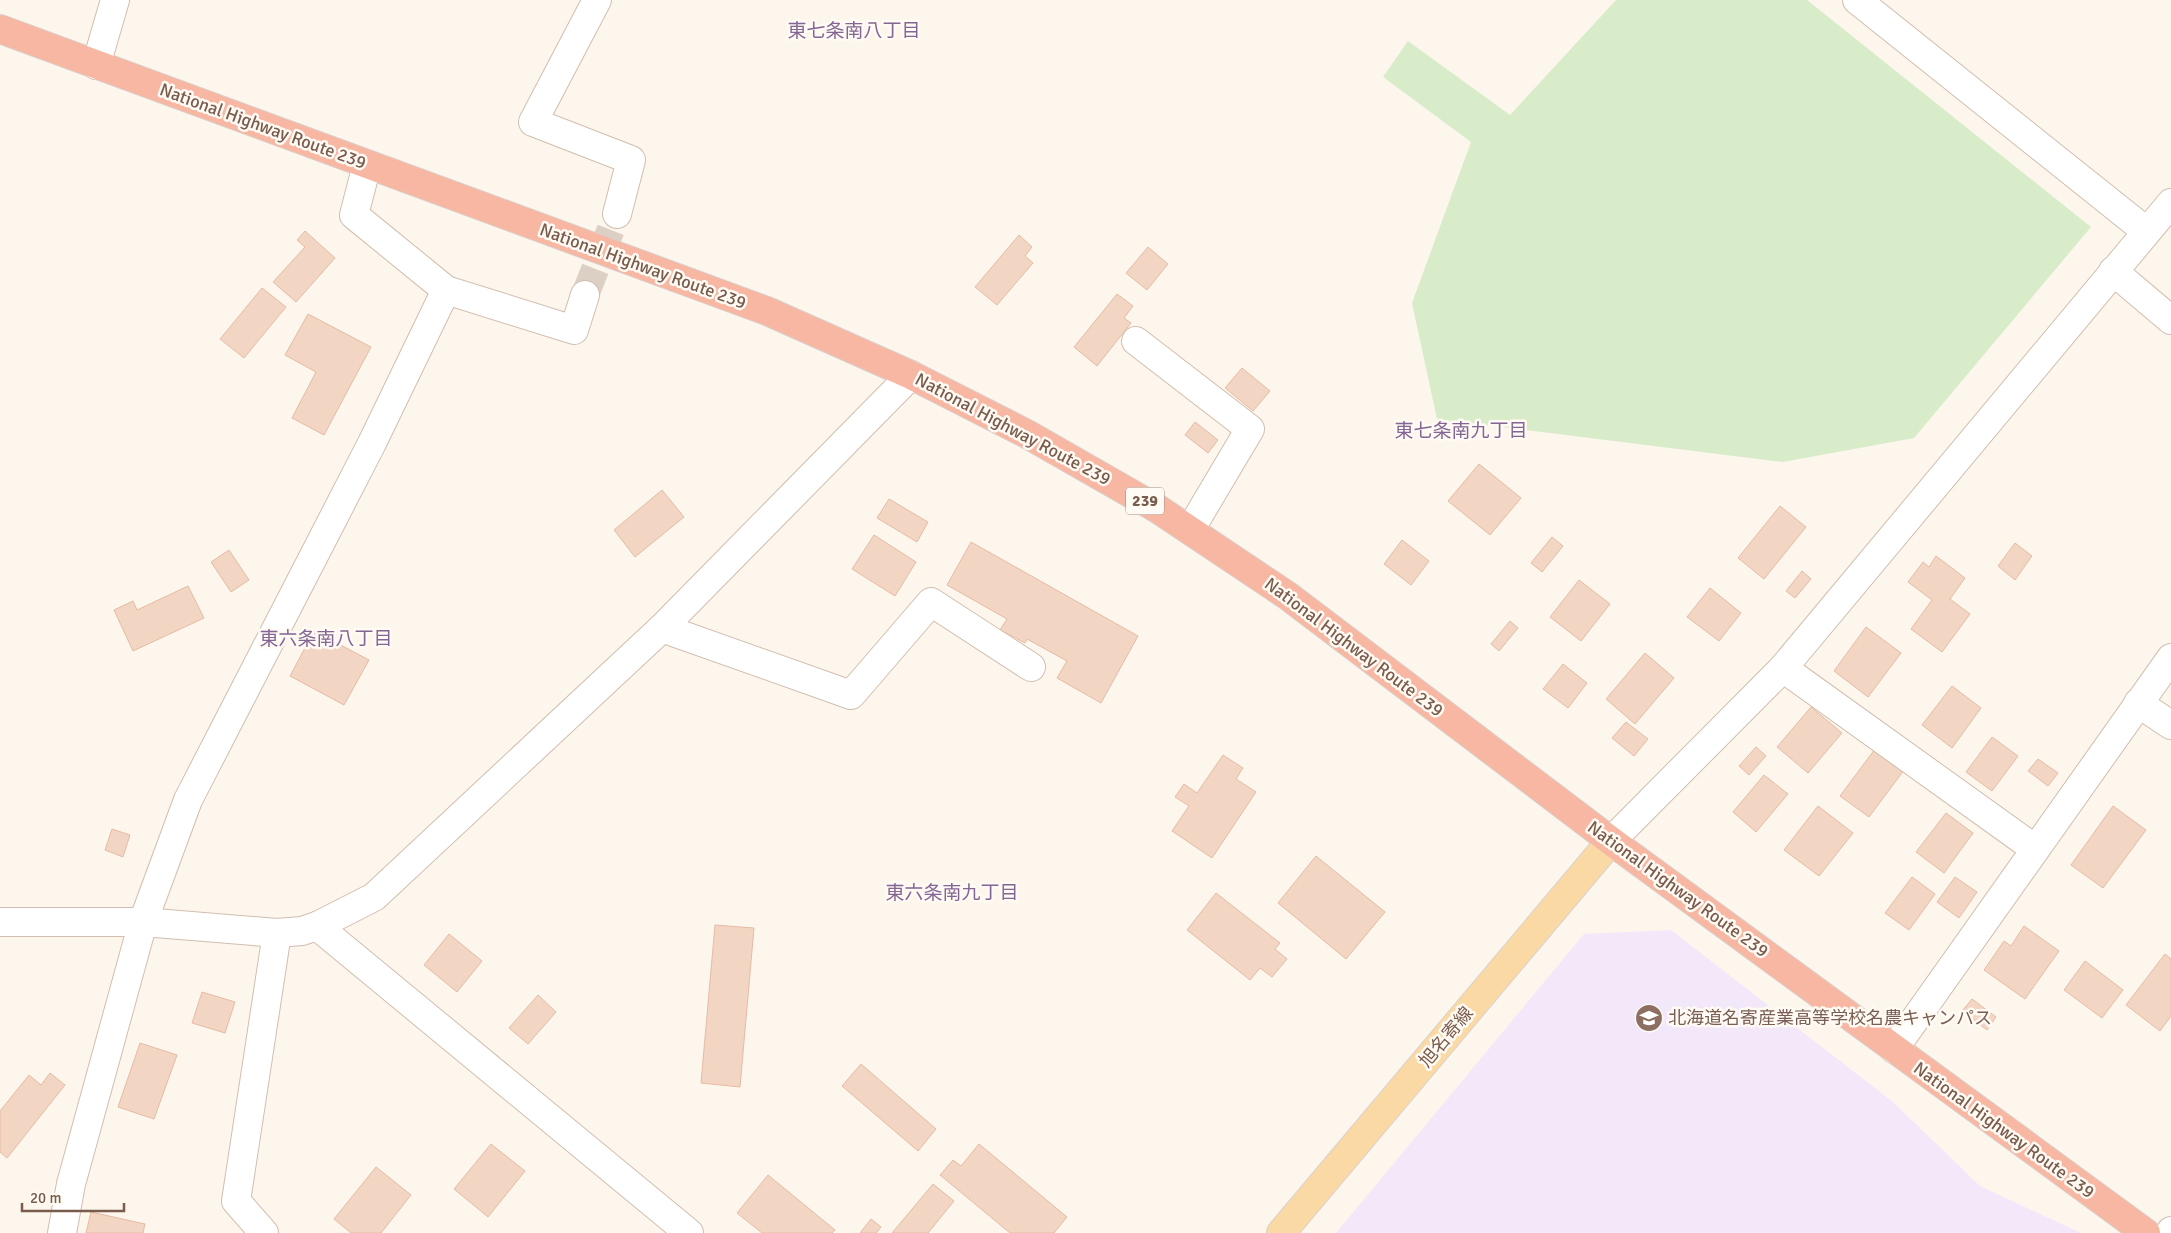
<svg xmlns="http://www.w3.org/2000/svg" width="2171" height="1233" font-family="Signika,'Noto Sans JP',sans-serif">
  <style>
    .education { fill: #f3e8fa }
    .green { fill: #d8ecc9 }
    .building { fill: #f3d5c3; stroke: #e6bba3 }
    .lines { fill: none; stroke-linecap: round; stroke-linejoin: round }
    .minor-tunnel { stroke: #dcd0c4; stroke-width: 28; stroke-dasharray: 28 14; stroke-linecap: butt }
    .minor-casing { stroke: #d1beb0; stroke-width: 30 }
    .major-casing { stroke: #dad1cd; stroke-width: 30 }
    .highway-casing { stroke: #dad1cd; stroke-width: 30 }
    .minor { stroke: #fff; stroke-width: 28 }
    .major { stroke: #fbd9a5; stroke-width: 28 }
    .highway { stroke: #f7b7a3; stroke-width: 28 }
    .labels { text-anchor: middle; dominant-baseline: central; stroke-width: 5; stroke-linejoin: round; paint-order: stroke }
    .shield { fill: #fffaf3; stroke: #a28b7f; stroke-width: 1 }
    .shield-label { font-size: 16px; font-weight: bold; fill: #7a5c4d }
    .street-label { font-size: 18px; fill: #7a5c4d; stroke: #fffaf3 }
    .education-label { font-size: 18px; fill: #785e54; stroke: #fffaf3; text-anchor: start }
    .neighbourhood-label { font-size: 19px; fill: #846695; stroke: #fffaf3 }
  </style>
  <rect width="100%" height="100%" fill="#fdf6ec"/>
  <path class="education" d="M1671,930L1893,1102L1980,1186L2081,1233H1336L1584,934Z"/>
  <path class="green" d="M1616,0H1807L2091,227L1914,438L1783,462L1437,419L1412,303L1471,142L1383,77L1408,41L1510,115Z"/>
  <g class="building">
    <path d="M305,231L335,258L296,302L273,282L305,247L297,240Z"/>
    <path d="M1019,235L1032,247L1025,256L1033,263L997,305L975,287Z"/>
    <path d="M1148,247L1168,264L1147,290L1126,273Z"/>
    <path d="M262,288L286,307L244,358L220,339Z"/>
    <path d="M1117,294L1133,306L1124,318L1131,323L1097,366L1074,347Z"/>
    <path d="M308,314L371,347L324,435L292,418L316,372L285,355Z"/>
    <path d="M1242,368L1270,391L1253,411L1225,388Z"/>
    <path d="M1195,422L1218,440L1208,453L1185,435Z"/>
    <path d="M1479,464L1521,498L1490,535L1448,501Z"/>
    <path d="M662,490L684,517L635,557L614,530Z"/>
    <path d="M889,499L928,522L917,542L877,518Z"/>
    <path d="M1780,506L1806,527L1764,579L1738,558Z"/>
    <path d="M874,535L916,562L895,596L852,569Z"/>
    <path d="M1552,537L1563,546L1542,572L1531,563Z"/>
    <path d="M1402,540L1429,561L1411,585L1384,564Z"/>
    <path d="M971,542L1138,636L1101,703L1057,678L1067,661L1027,639L1025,643L1000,630L1007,619L947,585Z"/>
    <path d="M2015,543L2032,556L2015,580L1998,566Z"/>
    <path d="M229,550L249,580L231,592L211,562Z"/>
    <path d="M1936,556L1965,578L1950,599L1970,614L1942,652L1911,629L1932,600L1908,582L1923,562L1929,567Z"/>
    <path d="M1802,571L1811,579L1795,598L1786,591Z"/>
    <path d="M1579,580L1610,604L1581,641L1550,617Z"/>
    <path d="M188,586L204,618L133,651L114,610L133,601L137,610Z"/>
    <path d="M1710,588L1741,613L1719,641L1687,617Z"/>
    <path d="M1510,621L1518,628L1499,651L1491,644Z"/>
    <path d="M1866,627L1901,653L1868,697L1834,671Z"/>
    <path d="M314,631L369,660L344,705L290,676Z"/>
    <path d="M1645,653L1674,678L1635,724L1606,699Z"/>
    <path d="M1563,664L1587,683L1568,708L1543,689Z"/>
    <path d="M1952,686L1981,708L1952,748L1922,725Z"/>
    <path d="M1811,707L1842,733L1808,773L1777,747Z"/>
    <path d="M1626,722L1648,739L1634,756L1612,738Z"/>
    <path d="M1992,737L2018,756L1992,791L1966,772Z"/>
    <path d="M1756,747L1766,756L1749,775L1739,766Z"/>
    <path d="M1875,749L1904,770L1869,817L1840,796Z"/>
    <path d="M1223,755L1243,768L1236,779L1256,792L1212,858L1172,831L1189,806L1175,797L1184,784L1197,793Z"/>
    <path d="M2038,759L2058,773L2048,786L2028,771Z"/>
    <path d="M1764,775L1788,794L1756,832L1733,812Z"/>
    <path d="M1818,806L1853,833L1819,876L1784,850Z"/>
    <path d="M2113,806L2146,830L2103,888L2071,865Z"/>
    <path d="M1946,813L1973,833L1944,873L1916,852Z"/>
    <path d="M112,829L130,835L123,857L105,850Z"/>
    <path d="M1316,856L1385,912L1346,959L1278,903Z"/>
    <path d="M1912,877L1935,894L1909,930L1885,913Z"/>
    <path d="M1955,877L1977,892L1959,918L1937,902Z"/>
    <path d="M1216,893L1280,943L1275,949L1287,959L1272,977L1260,968L1250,980L1187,930Z"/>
    <path d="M715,925L754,928L740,1087L701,1083Z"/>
    <path d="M2024,926L2059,951L2025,999L1984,970L2004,941L2011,946Z"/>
    <path d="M449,934L482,961L457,992L424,965Z"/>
    <path d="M2165,954L2171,959V1016L2160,1031L2126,1005Z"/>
    <path d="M2085,961L2123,990L2102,1018L2064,990Z"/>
    <path d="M202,992L235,1002L225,1033L192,1023Z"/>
    <path d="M538,995L556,1012L528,1044L509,1028Z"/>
    <path d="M1972,999L1996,1017L1987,1030L1962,1011Z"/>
    <path d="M140,1043L177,1055L154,1119L118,1107Z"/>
    <path d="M861,1064L936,1129L918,1151L842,1086Z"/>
    <path d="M50,1073L65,1085L7,1158L0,1152V1111L29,1075L41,1085Z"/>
    <path d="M491,1144L525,1171L488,1217L454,1189Z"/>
    <path d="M979,1144L1067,1217L1054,1233H1010L940,1175L953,1160L961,1166Z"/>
    <path d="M376,1167L411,1195L381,1233H351L334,1219Z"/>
    <path d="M768,1175L835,1230L832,1233H762L737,1213Z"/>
    <path d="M933,1184L954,1201L928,1233H892Z"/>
    <path d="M91,1212L145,1224L143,1233H86Z"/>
    <path d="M871,1219L881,1227L876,1233H860Z"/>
  </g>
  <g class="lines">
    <path class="minor-tunnel" d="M585,295L617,214"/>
    <g class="minor-casing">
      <g id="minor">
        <path d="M597,0L533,122L631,160L617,214"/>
        <path d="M1857,0L2146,231"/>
        <path d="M96,65L115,0"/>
        <path d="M367,165L354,215L446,290L574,330L585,295"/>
        <path d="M2113,271L2171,320"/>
        <path d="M1136,341L1250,429L1190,530"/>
        <path d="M662,628L851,695L931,602L1031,667"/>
        <path d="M1783,668L2035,849"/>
        <path d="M2138,703L2171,725"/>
        <path d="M1611,841L1783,668L2171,203"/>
        <path d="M0,922H143L277,933L302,931L317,926L374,897L662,628L911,375"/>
        <path d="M317,926L689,1233"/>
        <path d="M1894,1049L2171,658"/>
        <path d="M62,1233L71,1184L143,922L188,800L372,443L446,290"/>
        <path d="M264,1233L236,1201L277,933"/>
        <path d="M2170,1233L2171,1231"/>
      </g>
    </g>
    <g class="major-casing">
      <path id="major" d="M1281,1233L1611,841"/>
    </g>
    <g class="highway-casing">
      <path id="highway" d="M0,29L767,311L911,375L1027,434L1158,509L1288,596L1611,841L2146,1233"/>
    </g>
    <use href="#minor" class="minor"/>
    <use href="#major" class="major"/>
    <use href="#highway" class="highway"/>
  </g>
  <defs>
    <g id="school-disc" transform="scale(1.4375)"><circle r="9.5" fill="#8d6e63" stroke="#fffaf3"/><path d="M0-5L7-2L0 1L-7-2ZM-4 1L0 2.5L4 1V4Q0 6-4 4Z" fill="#fff"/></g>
  </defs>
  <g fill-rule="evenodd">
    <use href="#school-disc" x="1649" y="1018"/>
  </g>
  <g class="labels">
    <rect class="shield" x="1126" y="487.5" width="38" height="27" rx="4"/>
    <g class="shield-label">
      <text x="1145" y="501">239</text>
    </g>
    <g class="street-label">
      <text transform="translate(263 126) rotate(20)">National Highway Route 239</text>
      <text transform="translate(643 266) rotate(20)">National Highway Route 239</text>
      <text transform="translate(1013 429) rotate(28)">National Highway Route 239</text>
      <text transform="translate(1354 647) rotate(37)">National Highway Route 239</text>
      <text transform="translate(1678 889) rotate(36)">National Highway Route 239</text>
      <text transform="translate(1446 1037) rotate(-50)">旭名寄線</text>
      <text transform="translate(2004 1130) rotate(36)">National Highway Route 239</text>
    </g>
    <g class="education-label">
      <text x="1668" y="1018">北海道名寄産業高等学校名農キャンパス</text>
    </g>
    <g class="neighbourhood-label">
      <text x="854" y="31">東七条南八丁目</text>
      <text x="1461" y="431">東七条南九丁目</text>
      <text x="326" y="639">東六条南八丁目</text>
      <text x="952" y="893">東六条南九丁目</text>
    </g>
  </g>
  <path d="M22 1203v8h102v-8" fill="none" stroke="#7a5c4d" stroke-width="2.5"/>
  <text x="30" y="1203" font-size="15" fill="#7a5c4d" stroke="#fffaf3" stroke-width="4" paint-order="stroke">20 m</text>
</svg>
